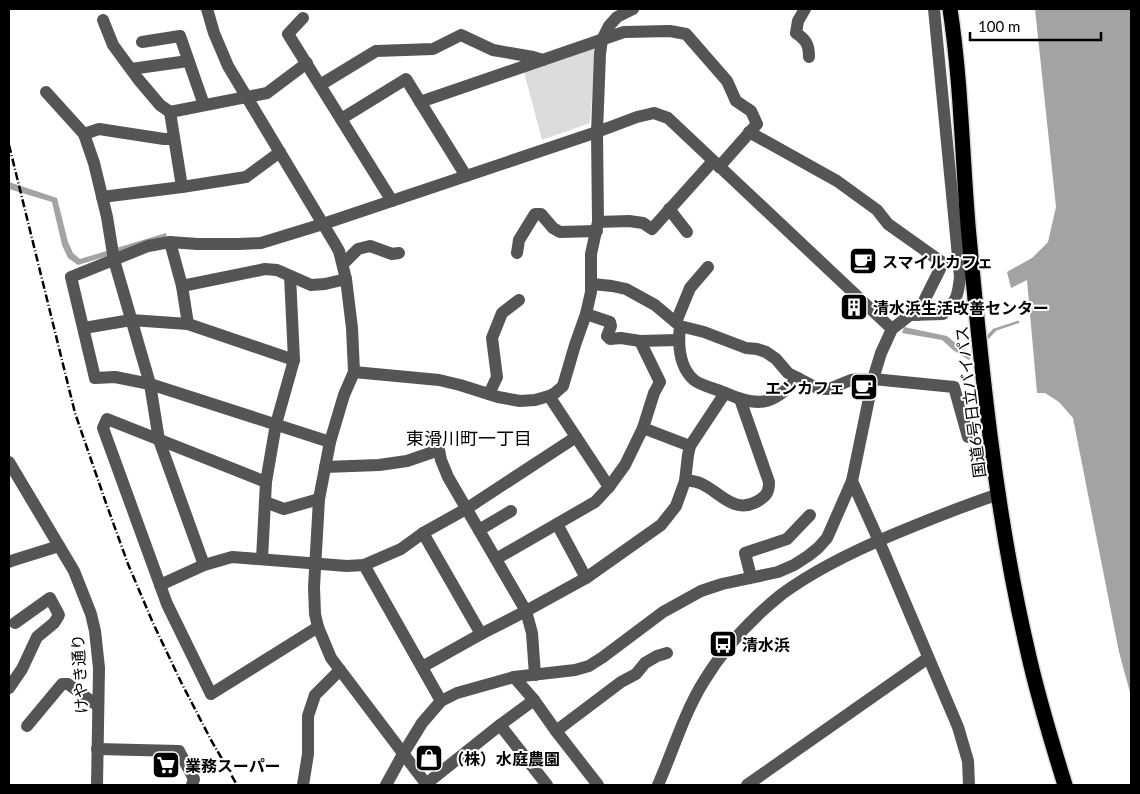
<svg xmlns="http://www.w3.org/2000/svg" width="1140" height="794" font-family="Lato,'Noto Sans JP',sans-serif">
  <style>
    .green { fill: #dcdcdc }
    .water { fill: #a3a3a3 }
    .lines { fill: none; stroke-linecap: round; stroke-linejoin: round }
    .stream { stroke: #a3a3a3; stroke-width: 2.5 }
    .highway-casing { stroke: #dbdbdb; stroke-width: 18 }
    .minor { stroke: #555; stroke-width: 12 }
    .highway { stroke: #000; stroke-width: 15 }
    .rail { stroke: #000; stroke-width: 2.5; stroke-dasharray: 8 2.5 1 2.5; stroke-linecap: butt }
    .labels { text-anchor: middle; dominant-baseline: central; stroke-width: 4; stroke-linejoin: round; paint-order: stroke }
    .poi-label { font-size: 16px; font-weight: bold; fill: #000; stroke: #fff; text-anchor: start }
    .street-label { font-size: 16px; fill: #000; stroke: #fff }
    .neighbourhood-label { font-size: 18px; fill: #000; stroke: #fff }
  </style>
  <rect width="100%" height="100%" fill="#fff"/>
  <path class="green" d="M596,42L590,123L542,140L524,72Z"/>
  <g class="water">
    <path d="M1035,9H1131V696L1119,652L1073,418L1059,402L1045,393H1037L1027,280L1011,288L1007,272L1032,258L1048,242L1056,207Z"/>
    <path d="M9,182L57,198L68,242L73,253L80,259L166,233L167,238L78,265L68,258L62,245L52,202L9,189Z"/>
    <path d="M904,327L947,336L969,354L994,328L996,331L969,360L953,350L942,340L902,333Z"/>
  </g>
  <g class="lines">
    <path class="stream" d="M994,330L1018,322"/>
    <g class="highway-casing">
      <path id="highway" d="M950,9C961,81 962,153 968,225C981,367 995,510 1027,648C1037,694 1051,740 1065,785"/>
    </g>
    <g class="minor">
      <path d="M207,9L214,33L228,66L335,244L339,251L346,279L352,328L354,372L344,395L330,442L319,499L314,587L315,614L318,627L331,658L427,785"/>
      <path d="M805,9L798,21L796,33C806,40 809,44 809,57"/>
      <path d="M934,9L960,277C958,296 957,300 943,314L910,315L892,329L881,353L873,379L852,481L879,541L958,727L968,761L969,785"/>
      <path d="M303,18L288,34L392,201"/>
      <path d="M103,20L113,45L138,79L160,105L170,112"/>
      <path d="M142,42L180,36L204,105"/>
      <path d="M131,69L188,61"/>
      <path d="M320,85L376,51L433,49L461,35L493,50L533,57L543,60"/>
      <path d="M46,92L84,134L94,163L107,217L114,260L150,384L159,440L204,565"/>
      <path d="M420,102L624,32L670,31L686,34L727,81L736,101L751,111L757,124L719,167"/>
      <path d="M341,119L406,79L466,176"/>
      <path d="M749,132L837,181L877,210L888,224L943,263L917,315"/>
      <path d="M84,134L99,129L164,139H174"/>
      <path d="M280,152L246,177L182,187L170,112L267,93L307,63"/>
      <path d="M102,197L182,187"/>
      <path d="M669,209L687,232"/>
      <path d="M598,222L629,221L643,223L652,229L713,161"/>
      <path d="M170,242L182,286L188,324"/>
      <path d="M517,253L519,240L535,214H541L553,228L560,232L597,231"/>
      <path d="M343,264L358,249L370,246L392,254L399,253"/>
      <path d="M592,284L612,286L626,289L655,305L680,326L704,332L746,348L757,349L766,352L776,359L788,373L819,389H829L851,380L859,379H873L954,387L968,437"/>
      <path d="M182,286L265,269L277,270L311,285L325,284L346,279"/>
      <path d="M586,314L610,322L611,326L607,336L610,339L621,338L640,341L678,340"/>
      <path d="M676,322L690,288L708,267"/>
      <path d="M680,326C678,344 679,367 694,380C700,385 715,389 723,392C757,407 772,407 798,378"/>
      <path d="M84,328L131,320L188,324L294,360"/>
      <path d="M354,372L439,380L460,385L498,397L520,401L535,400L549,396L555,393L563,386L575,345L586,314L591,292V254L598,222L597,132L600,54L602,40L609,26L617,17L633,9"/>
      <path d="M489,394L497,377L492,338L502,313L519,300"/>
      <path d="M549,396L609,487"/>
      <path d="M643,428L690,446"/>
      <path d="M330,442L150,384L115,377L95,378L71,277L148,246L170,242L197,244H238L261,243L323,224L597,132L637,117L654,113L668,118L892,329"/>
      <path d="M9,462L74,571L91,614L95,631L99,668L97,785"/>
      <path d="M325,467L379,465L407,461L439,450L441,460L448,477L526,611L532,633L535,675"/>
      <path d="M685,481C713,477 728,519 758,501C766,496 769,493 769,482L740,399"/>
      <path d="M266,482L107,419L103,428L167,604L211,694L318,627"/>
      <path d="M265,502L284,509L319,499"/>
      <path d="M557,524L586,578"/>
      <path d="M479,530L511,511"/>
      <path d="M423,533L481,634"/>
      <path d="M262,559L266,482L276,424L294,360L290,276"/>
      <path d="M496,559L595,502L609,487L625,465L643,428L654,393L660,382L640,341"/>
      <path d="M9,562L14,560L59,546"/>
      <path d="M364,565L441,701"/>
      <path d="M751,577L745,553L787,539L810,515"/>
      <path d="M160,585L204,565L232,557L347,566L364,565L401,549L423,533L466,509L576,437"/>
      <path d="M422,667L481,634L526,611L586,578L661,525L676,506L685,481L688,455L690,446L725,393"/>
      <path d="M514,677L534,700L556,731L621,682L636,674L645,663L657,656L667,653"/>
      <path d="M9,688L22,669L37,637L54,623L59,615L50,598L15,623"/>
      <path d="M500,725L547,785"/>
      <path d="M27,726L62,684H68L98,706"/>
      <path d="M556,731L598,785"/>
      <path d="M97,749L179,751L194,779L192,785"/>
      <path d="M426,784L500,725L534,700"/>
      <path d="M303,785L308,754V716L315,695L340,670"/>
      <path d="M386,785L403,754L422,723L441,701L457,693L514,677L575,670L589,666L603,657L663,612L701,591L722,584L778,572L794,565L808,556L818,548L827,538L852,481"/>
      <path d="M658,785C673,751 684,713 704,681C724,648 752,618 782,594C816,569 854,551 892,535C928,520 963,506 999,494"/>
      <path d="M747,785L928,658"/>
    </g>
    <use href="#highway" class="highway"/>
    <path class="rail" d="M9,145L75,413L106,503L128,564L153,623L181,682L211,740L237,785"/>
  </g>
  <defs>
    <g id="cafe-square" transform="scale(1.4375)"><rect x="-9" y="-9" width="18" height="18" rx="4" fill="#000" stroke="#fff"/><path d="M-5.5-4.5H6V0H3Q3 3.5 0 3.5H-2.5Q-5.5 3.5-5.5 0ZM3-3.2v2h1.7v-2ZM-6 4.5H4V6H-6Z" fill="#fff"/></g>
    <g id="building-square" transform="scale(1.4375)"><rect x="-9" y="-9" width="18" height="18" rx="4" fill="#000" stroke="#fff"/><path d="M-4-6H4V6H1V3H-1V6H-4ZM-2.5-4.3h1.7v1.8h-1.7ZM.8-4.3h1.7v1.8H.8ZM-2.5-1h1.7V.8h-1.7ZM.8-1h1.7V.8H.8Z" fill="#fff"/></g>
    <g id="bus-square" transform="scale(1.4375)"><rect x="-9" y="-9" width="18" height="18" rx="4" fill="#000" stroke="#fff"/><path d="M-5-6H5V4H4V6H2V4H-2V6H-4V4H-5ZM-3.5-4V0h7V-4ZM-3.5 1.2v1.5H-2V1.2ZM2 1.2v1.5H3.5V1.2Z" fill="#fff"/></g>
    <g id="shop-square" transform="scale(1.4375)"><rect x="-9" y="-9" width="18" height="18" rx="4" fill="#000" stroke="#fff"/><path d="M-5-2.5h2.3a2.7 3.5 0 0 1 5.4 0H5L5.5 6h-11ZM-1.5-2.5h3a1.5 2.3 0 0 0-3 0Z" fill="#fff"/></g>
    <g id="supermarket-square" transform="scale(1.4375)"><rect x="-9" y="-9" width="18" height="18" rx="4" fill="#000" stroke="#fff"/><path d="M-6-5.5h2.5l.6 2H6L4.5 2H-2.5L-4.4-4H-6ZM-1.5 3.2a1.3 1.3 0 1 0 .1 0ZM3 3.2a1.3 1.3 0 1 0 .1 0Z" fill="#fff"/></g>
  </defs>
  <g fill-rule="evenodd">
    <use href="#cafe-square" x="863" y="261"/>
    <use href="#building-square" x="854" y="307"/>
    <use href="#cafe-square" x="864" y="387"/>
    <use href="#bus-square" x="723" y="644"/>
    <use href="#shop-square" x="429" y="758"/>
    <use href="#supermarket-square" x="166" y="765"/>
  </g>
  <g class="labels">
    <g class="poi-label">
      <text x="882" y="261">スマイルカフェ</text>
      <text x="873" y="307">清水浜生活改善センター</text>
      <text x="845" y="387" text-anchor="end">エンカフェ</text>
      <text x="742" y="644">清水浜</text>
      <text x="448" y="758">（株）水庭農園</text>
      <text x="185" y="765">業務スーパー</text>
    </g>
    <g class="street-label">
      <text transform="translate(970 402) rotate(-97)">国道6号日立バイパス</text>
      <text transform="translate(79 674) rotate(-93)">けやき通り</text>
    </g>
    <g class="neighbourhood-label">
      <text x="469" y="438">東滑川町一丁目</text>
    </g>
  </g>
  <rect width="1140" height="794" fill="none" stroke="#000000" stroke-width="20"/>
  <path d="M970 32v8h131v-8" fill="none" stroke="#000000" stroke-width="2.5"/>
  <text x="978" y="32" font-size="15" fill="#000000" stroke="#ffffff" stroke-width="4" paint-order="stroke">100 m</text>
</svg>
